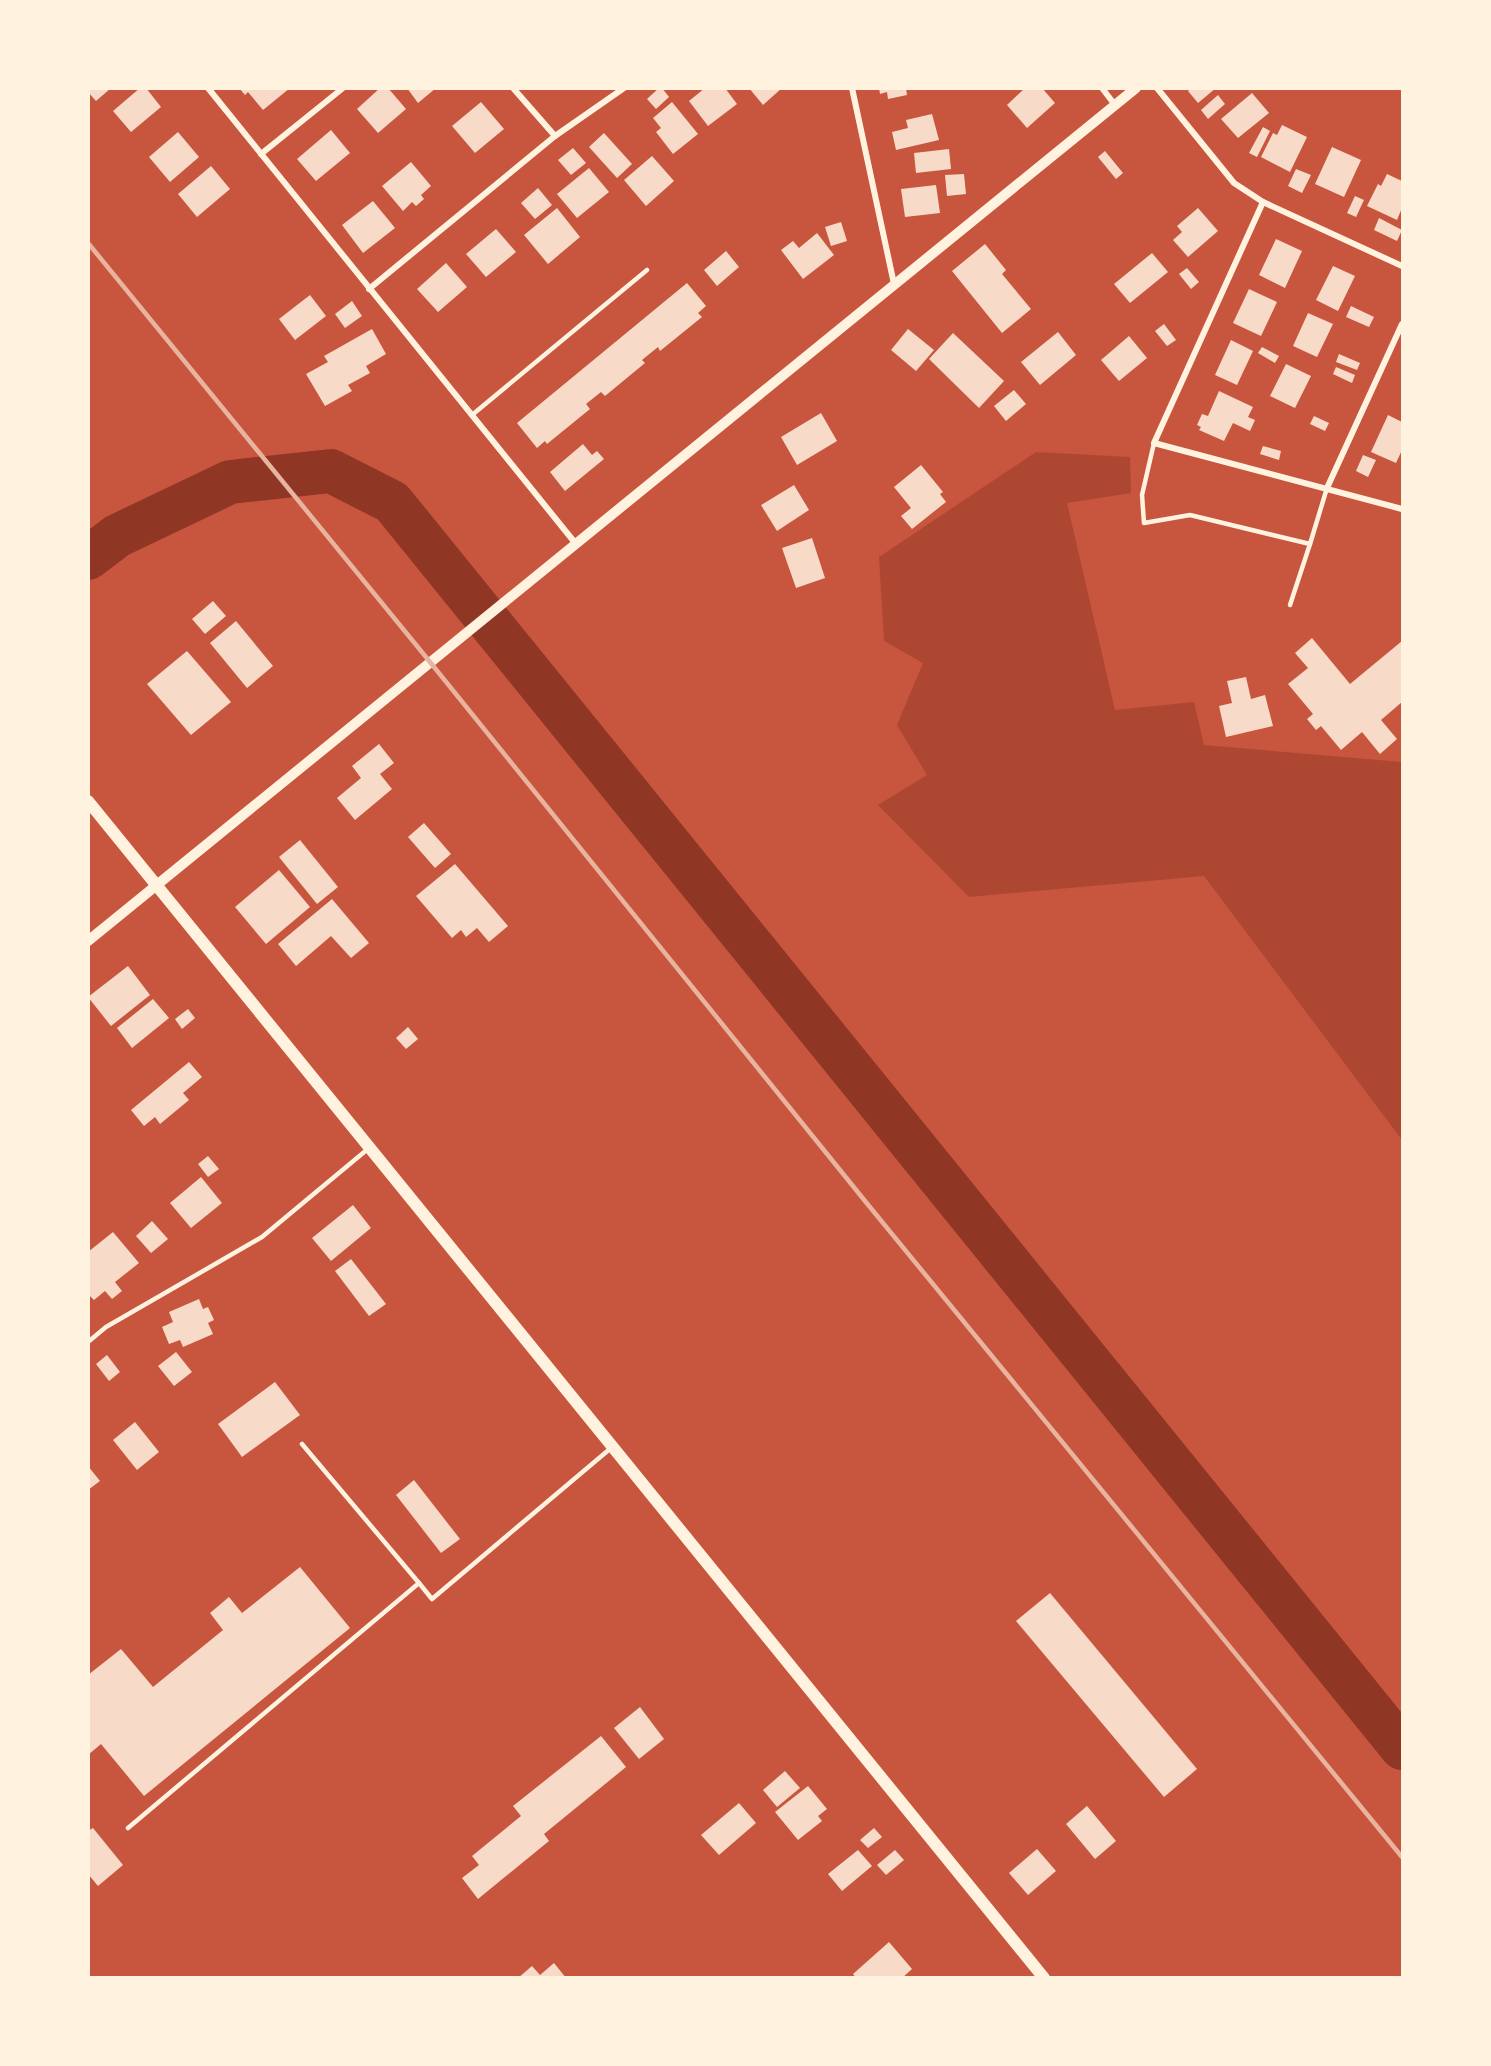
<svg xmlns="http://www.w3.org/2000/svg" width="1491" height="2066" font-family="'Noto Sans',sans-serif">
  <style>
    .green { fill: #ae4732 }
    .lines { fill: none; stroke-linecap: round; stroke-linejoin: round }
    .river { stroke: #8f3625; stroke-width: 44 }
    .building { fill: #f7dbc8 }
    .service { stroke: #fff3e0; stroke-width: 4.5 }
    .minor { stroke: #fff3e0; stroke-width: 6 }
    .tertiary { stroke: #fff3e0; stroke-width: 10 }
    .secondary { stroke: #fff3e0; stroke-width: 12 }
    .rail { stroke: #e9b49f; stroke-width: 4.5 }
  </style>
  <rect width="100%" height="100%" fill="#c8553d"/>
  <path class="green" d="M1036,452L1130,457L1131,493L1067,503L1115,710L1194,702L1204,745L1402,762V1140L1204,876L969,897L878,805L927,775L897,725L923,663L884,641L879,557Z"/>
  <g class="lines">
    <path class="river" d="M88,558L117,536L230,482L331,471L392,502L1402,1748"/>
  </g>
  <g class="building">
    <path d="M88,88H111L96,101L88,92Z"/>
    <path d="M140,88H146L161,107L131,132L113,111Z"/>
    <path d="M239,88H290L263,110L248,92L245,95Z"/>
    <path d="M380,88H388L406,109L378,133L357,109Z"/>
    <path d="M407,88H436L418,103Z"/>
    <path d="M659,88H662L669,97L656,109L647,99Z"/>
    <path d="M705,88H725L737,104L708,126L689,101Z"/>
    <path d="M749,88H782L763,105Z"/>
    <path d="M879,88H906L907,95L888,99L887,92L880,94Z"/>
    <path d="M1025,88H1042L1055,103L1027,128L1007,105Z"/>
    <path d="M1191,88H1216L1198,103L1188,91Z"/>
    <path d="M1252,93L1269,113L1238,138L1221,119Z"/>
    <path d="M1218,95L1225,104L1208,119L1201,110Z"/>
    <path d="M481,102L504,129L475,153L452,126Z"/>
    <path d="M672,102L698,134L673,154L656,132L661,128L653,118Z"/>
    <path d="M932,114L939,140L896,150L892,132L908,128L906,120Z"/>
    <path d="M1282,125L1307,137L1290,172L1261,157L1273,133L1277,135Z"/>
    <path d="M1263,127L1270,131L1257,157L1249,153Z"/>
    <path d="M331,130L350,153L316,181L297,159Z"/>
    <path d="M178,132L199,157L170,182L149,157Z"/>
    <path d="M604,133L632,164L617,178L589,147Z"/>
    <path d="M1332,147L1361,160L1344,197L1315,184Z"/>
    <path d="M573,148L586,163L571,175L558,160Z"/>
    <path d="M949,149L951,169L916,173L914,153Z"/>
    <path d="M1105,151L1123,173L1116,179L1098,157Z"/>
    <path d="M652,156L674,181L646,206L624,180Z"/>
    <path d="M411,162L431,186L421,195L424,199L416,206L412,202L403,211L382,186Z"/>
    <path d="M211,166L230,189L197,217L178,194Z"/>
    <path d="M589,168L609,192L577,218L557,194Z"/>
    <path d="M1296,169L1311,175L1302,193L1288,186Z"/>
    <path d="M964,174L966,194L947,196L945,175Z"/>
    <path d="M1387,174L1402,181V208L1397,220L1367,206L1378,184L1381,186Z"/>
    <path d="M936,185L940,213L905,217L901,189Z"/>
    <path d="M538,188L552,205L535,219L521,203Z"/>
    <path d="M1355,196L1364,200L1356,217L1347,213Z"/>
    <path d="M373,201L395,228L363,253L342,225Z"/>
    <path d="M557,208L580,237L548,264L524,235Z"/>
    <path d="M1198,208L1218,231L1188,257L1173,240L1182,232L1177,226Z"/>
    <path d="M1379,218L1402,230L1397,241L1374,230Z"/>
    <path d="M841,222L847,241L831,246L825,227Z"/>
    <path d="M496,229L516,252L486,277L466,254Z"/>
    <path d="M817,233L834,255L803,279L781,250L793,241L799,248Z"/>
    <path d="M1276,239L1302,251L1285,288L1259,275Z"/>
    <path d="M985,244L1006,270L1002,274L1031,309L1002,333L952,271Z"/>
    <path d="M726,251L739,267L717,286L704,270Z"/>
    <path d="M1152,253L1168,272L1130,303L1114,284Z"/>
    <path d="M446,263L467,287L438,312L417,289Z"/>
    <path d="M1333,266L1355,276L1338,311L1316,300Z"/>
    <path d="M1187,268L1199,282L1191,289L1179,274Z"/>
    <path d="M687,283L706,306L698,313L702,317L660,351L658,347L642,360L645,363L605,396L601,392L586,404L590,409L547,444L545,441L537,448L517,423Z"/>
    <path d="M1249,289L1277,302L1261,336L1233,323Z"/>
    <path d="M310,295L326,316L295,340L279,319Z"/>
    <path d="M352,301L362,316L345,328L335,314Z"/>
    <path d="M1351,306L1374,317L1369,327L1346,317Z"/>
    <path d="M1308,313L1333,324L1317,357L1293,346Z"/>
    <path d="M1164,324L1176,340L1167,346L1155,331Z"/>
    <path d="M372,329L386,354L366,366L370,373L348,385L352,391L325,406L306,374L328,362L324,356Z"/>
    <path d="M908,329L934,350L916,371L891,350Z"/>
    <path d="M1058,332L1076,355L1040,385L1021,362Z"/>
    <path d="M953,333L1004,381L979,408L929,359Z"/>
    <path d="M1129,336L1147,358L1119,381L1101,360Z"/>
    <path d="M1231,340L1253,351L1237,385L1215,375Z"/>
    <path d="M1262,347L1279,356L1275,363L1258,353Z"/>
    <path d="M1339,354L1360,363L1357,370L1336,362Z"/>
    <path d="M1286,364L1311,376L1295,408L1270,396Z"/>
    <path d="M1336,367L1355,375L1352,383L1333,374Z"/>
    <path d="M1014,390L1026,404L1006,421L994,406Z"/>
    <path d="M1219,391L1253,407L1248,417L1255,420L1250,431L1233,423L1224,441L1199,430L1201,427L1197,425L1202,414L1208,416Z"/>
    <path d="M821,413L837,441L797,465L781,437Z"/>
    <path d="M1388,415L1402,422V450L1396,463L1371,452Z"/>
    <path d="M1314,416L1329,423L1325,431L1310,424Z"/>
    <path d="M583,444L592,455L597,451L604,459L565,491L550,472Z"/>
    <path d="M1263,446L1281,451L1279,460L1260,454Z"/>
    <path d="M1363,455L1376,460L1368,477L1356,471Z"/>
    <path d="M921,465L943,492L940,494L946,502L912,529L901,516L911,508L894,487Z"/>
    <path d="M794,485L809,510L777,531L761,505Z"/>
    <path d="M812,538L825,578L796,588L782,548Z"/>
    <path d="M213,601L226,616L205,634L192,619Z"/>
    <path d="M236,621L273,666L247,688L210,643Z"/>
    <path d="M1312,638L1350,684L1402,641V702L1381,720L1397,739L1380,754L1362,732L1341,750L1321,726L1316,730L1307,719L1313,714L1288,684L1308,668L1295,653Z"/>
    <path d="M187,651L231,702L191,735L147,684Z"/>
    <path d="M1246,677L1251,699L1265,695L1273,726L1226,737L1219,706L1232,703L1227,681Z"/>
    <path d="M379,744L394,763L380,774L392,789L355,820L337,798L361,778L352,766Z"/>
    <path d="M424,823L451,854L435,868L408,837Z"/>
    <path d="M300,840L338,887L317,904L279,857Z"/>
    <path d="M455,864L508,926L489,942L477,928L466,937L461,930L452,938L416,896Z"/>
    <path d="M279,870L310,907L266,944L235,907Z"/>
    <path d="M332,899L369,943L351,958L331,936L296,966L278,944Z"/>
    <path d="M128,966L150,995L111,1026L88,997Z"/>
    <path d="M153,999L169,1018L132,1048L117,1028Z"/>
    <path d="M188,1009L195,1018L182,1029L175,1019Z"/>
    <path d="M408,1027L418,1039L406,1049L396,1038Z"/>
    <path d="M189,1062L202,1077L183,1093L189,1100L160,1124L155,1117L144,1126L131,1110Z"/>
    <path d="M208,1156L219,1169L208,1177L198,1164Z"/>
    <path d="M201,1177L222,1203L191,1228L170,1203Z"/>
    <path d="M353,1205L371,1228L331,1261L312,1238Z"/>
    <path d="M152,1221L168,1239L151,1253L136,1236Z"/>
    <path d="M113,1232L139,1263L115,1282L122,1291L112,1299L105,1291L94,1300L88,1294V1252Z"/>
    <path d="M351,1259L386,1304L369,1316L335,1271Z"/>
    <path d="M199,1299L203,1309L208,1307L214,1320L208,1323L213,1334L183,1347L180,1340L169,1344L162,1327L173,1322L169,1312Z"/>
    <path d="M176,1352L192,1372L174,1386L158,1366Z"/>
    <path d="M107,1355L120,1372L109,1381L96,1364Z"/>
    <path d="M275,1382L300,1415L242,1457L218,1424Z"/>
    <path d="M135,1422L159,1452L137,1470L113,1440Z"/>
    <path d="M88,1466L100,1481L88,1490Z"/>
    <path d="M414,1480L460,1539L441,1553L396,1495Z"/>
    <path d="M300,1567L350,1628L144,1796L101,1744L88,1755V1675L121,1649L153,1687L223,1630L210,1613L229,1597L242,1613Z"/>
    <path d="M1050,1593L1197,1769L1164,1797L1016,1621Z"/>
    <path d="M640,1707L664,1739L639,1759L614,1728Z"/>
    <path d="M601,1736L626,1767L544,1834L549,1841L478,1899L462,1878L479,1865L472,1856L521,1816L513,1806Z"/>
    <path d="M785,1771L800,1788L777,1807L763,1790Z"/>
    <path d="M808,1786L827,1809L818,1816L822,1821L798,1840L775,1812Z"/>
    <path d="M739,1803L756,1823L719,1855L701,1835Z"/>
    <path d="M1087,1806L1116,1841L1095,1859L1066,1824Z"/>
    <path d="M93,1828L123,1865L98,1886L88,1874V1831Z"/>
    <path d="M874,1828L882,1837L868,1848L860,1840Z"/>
    <path d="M1037,1849L1056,1871L1028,1895L1009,1873Z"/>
    <path d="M858,1850L872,1866L842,1891L828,1874Z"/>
    <path d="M895,1850L904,1860L886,1875L877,1865Z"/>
    <path d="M889,1942L912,1969L902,1978H856L853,1974Z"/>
    <path d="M554,1963L566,1978H518L532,1966L540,1975Z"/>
  </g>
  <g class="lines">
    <g class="service">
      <path d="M472,415L647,270"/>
      <path d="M1154,443L1142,495L1144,523L1190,515L1310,544L1327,488"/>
      <path d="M1290,605L1310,544"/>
      <path d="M88,1342L106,1327L262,1237L369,1148"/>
      <path d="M419,1583L432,1599L611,1448"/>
      <path d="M128,1828L419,1583L302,1444"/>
    </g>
    <g class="minor">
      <path d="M208,88L576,544"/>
      <path d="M513,88L555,136"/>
      <path d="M852,88L894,284"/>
      <path d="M1102,88L1115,105"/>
      <path d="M1157,88L1234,183L1263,202L1402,266"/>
      <path d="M261,154L343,88"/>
      <path d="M1263,202L1154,443L1402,509"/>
      <path d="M369,289L555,136L624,88"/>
      <path d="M1327,488L1402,324"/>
    </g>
    <path class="tertiary" d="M88,941L1136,88"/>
    <path class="secondary" d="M88,801L1044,1978"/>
    <path class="rail" d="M88,243L430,662L865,1201L1402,1857"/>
  </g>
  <rect width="1491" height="2066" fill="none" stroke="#fff3e0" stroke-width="180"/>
</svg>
